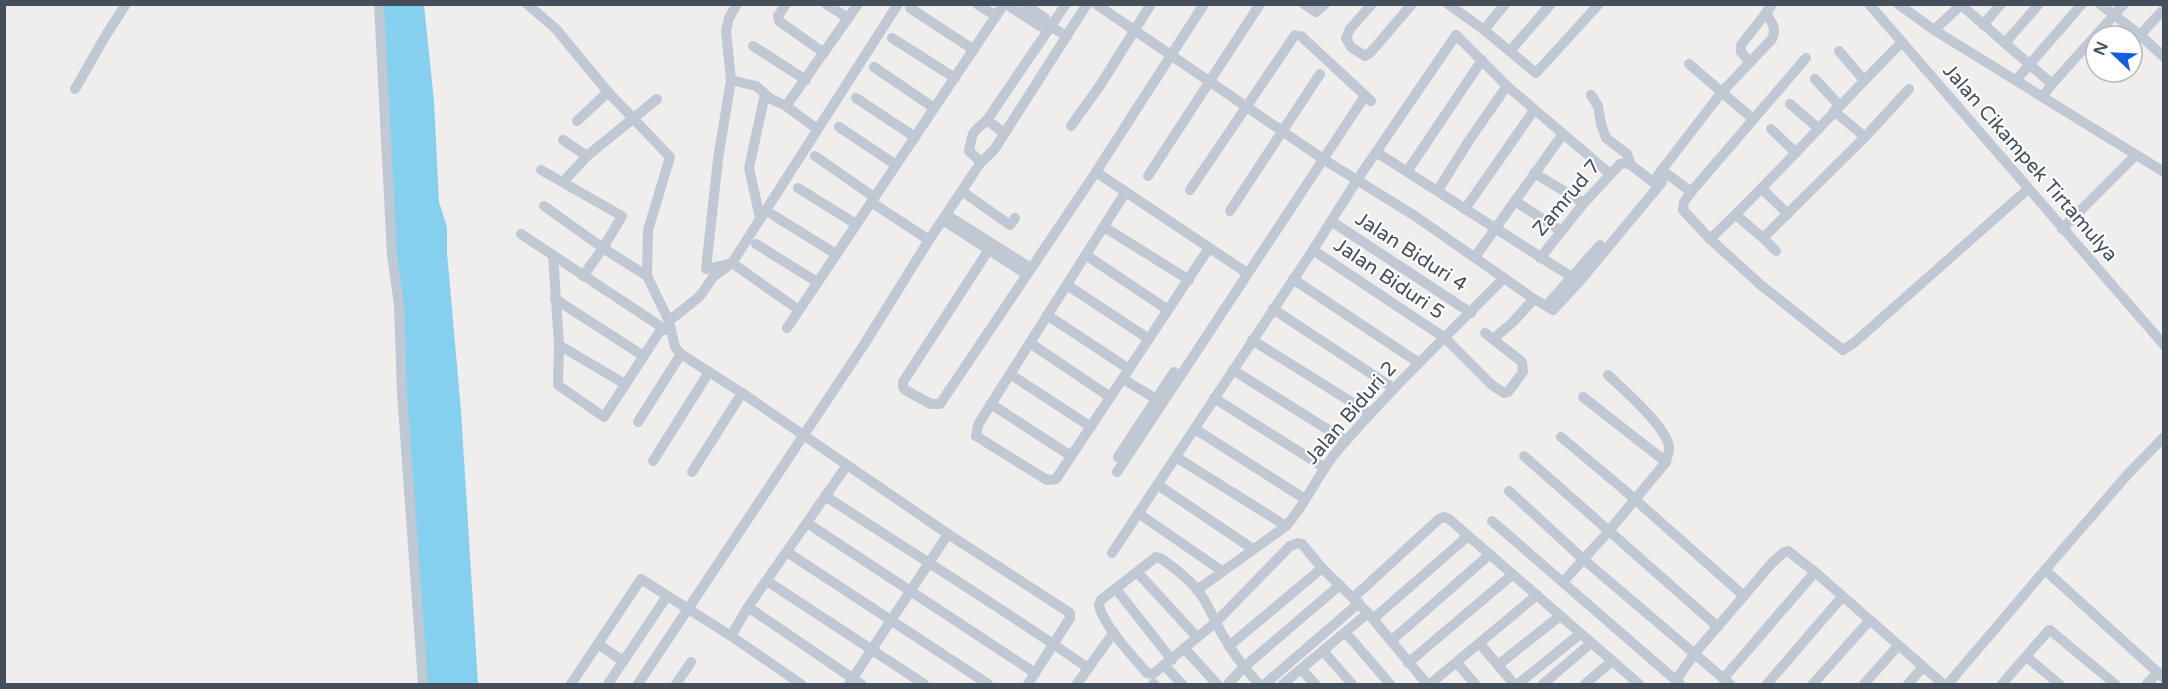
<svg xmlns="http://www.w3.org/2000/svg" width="2168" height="689" font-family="'Varela Round',sans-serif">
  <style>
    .water { fill: #85d0ee }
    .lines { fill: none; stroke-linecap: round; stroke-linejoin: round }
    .minor { stroke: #c0c8d3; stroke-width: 10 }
    .labels { text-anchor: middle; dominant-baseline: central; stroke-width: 4.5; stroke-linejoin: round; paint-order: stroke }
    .street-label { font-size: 20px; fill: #454f5b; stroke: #fff }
  </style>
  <rect width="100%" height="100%" fill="#f0eded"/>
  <path class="water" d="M379,5H424L434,101L439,202L447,227V252L461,411L478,684H423Z"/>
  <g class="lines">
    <g class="minor">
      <path d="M379,4L392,255L399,305L402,393L423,684"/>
      <path d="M527,4L556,29L608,92L670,157L648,230L647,276L669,321L675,347L681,354L742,393L948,534L1070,613V618L1028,684"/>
      <path d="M786,4L778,16L779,21L824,53"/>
      <path d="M826,4L848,18"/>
      <path d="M977,4L996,16"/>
      <path d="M1006,4L1040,26L1051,27L1067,36"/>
      <path d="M1024,4L1045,18L1048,26"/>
      <path d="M1096,4L1323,159L1415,216L1534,299L1553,310L1579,282L1662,182L1657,177"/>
      <path d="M1304,4L1316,12L1325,4"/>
      <path d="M1372,4L1350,29L1346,38L1351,47L1365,56L1371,52L1412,4"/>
      <path d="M1448,4L1484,30L1536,73L1599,4"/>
      <path d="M1869,4L2164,345"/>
      <path d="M1898,4L1934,30L2164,172"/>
      <path d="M1960,4L2052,84"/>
      <path d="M2100,4L2140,35L2164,57"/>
      <path d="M910,8L974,50"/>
      <path d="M1983,25L2001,4"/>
      <path d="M1484,30L1505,4"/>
      <path d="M1934,30L1962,4"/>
      <path d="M2140,35L2164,9"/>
      <path d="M1301,36L1371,101"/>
      <path d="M892,38L955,78"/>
      <path d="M2005,43L2039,4"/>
      <path d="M753,46L806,80"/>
      <path d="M1510,51L1551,4"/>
      <path d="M1839,51L1864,80"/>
      <path d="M1750,62L1741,52V45L1766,13"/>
      <path d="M1689,64L1753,119"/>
      <path d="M874,67L934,108"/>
      <path d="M1815,79L1839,105"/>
      <path d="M731,80L756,86L771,99L786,106L817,129"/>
      <path d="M2016,80L2082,4"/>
      <path d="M75,89L106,35L126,4"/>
      <path d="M1591,95L1598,106L1601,124L1606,138L1627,154L1631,165"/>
      <path d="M2043,96L2052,84L2124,4"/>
      <path d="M856,98L915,137"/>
      <path d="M1790,104L1818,128"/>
      <path d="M786,106L858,4"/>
      <path d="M1834,111L1865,137"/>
      <path d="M577,121L608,92"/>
      <path d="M1071,126L1101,84L1151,4"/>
      <path d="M839,127L896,165"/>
      <path d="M1771,129L1796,153"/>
      <path d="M1004,133L987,120L1066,4"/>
      <path d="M563,140L587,156"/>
      <path d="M1376,152L1578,281"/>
      <path d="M815,156L874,197"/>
      <path d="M981,162L969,151C973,131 971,134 987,120"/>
      <path d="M541,170L622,216L603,248L583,276"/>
      <path d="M1408,170L1482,60"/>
      <path d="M1662,170L1691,192L1684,202L1683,210L1710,239L1762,286L1843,350L1855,342L2028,189"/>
      <path d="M1096,172L1247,273"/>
      <path d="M1534,173L1584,203"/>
      <path d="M1658,175L1721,93L1772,39C1777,28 1772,23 1766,13L1772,4"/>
      <path d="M1148,176L1260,4"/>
      <path d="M563,182L587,156L657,99"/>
      <path d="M798,188L856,224"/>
      <path d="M1762,189L1788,214"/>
      <path d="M1190,190L1295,35"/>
      <path d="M1438,190L1470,139L1507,86"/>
      <path d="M963,192L1010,225L1015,218"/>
      <path d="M1691,192L1806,58"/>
      <path d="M1125,193L991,404L978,425L976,436L1047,480L1056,479L1209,248"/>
      <path d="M1515,201L1561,231"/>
      <path d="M871,202L929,240"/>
      <path d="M544,206L603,248L647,276"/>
      <path d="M1465,209L1534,110"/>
      <path d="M1230,211L1320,74"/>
      <path d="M773,215L836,254"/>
      <path d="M1736,215L1763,238L1865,137L1909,89"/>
      <path d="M950,217L1031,268"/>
      <path d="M760,218L749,168L765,94"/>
      <path d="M943,220L1026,274"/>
      <path d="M1331,221L1471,313"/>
      <path d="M1104,227L1189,280"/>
      <path d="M2062,229L2136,155"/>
      <path d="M521,234L666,330"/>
      <path d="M1763,238L1776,251"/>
      <path d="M1710,239C1777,176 1837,107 1902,42"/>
      <path d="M756,244L817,282"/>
      <path d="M1313,250L1445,338L1492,385L1504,393L1508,392L1523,372L1522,362L1485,333"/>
      <path d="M988,251L903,382V387L905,390L931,404H940L1096,172L1204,4"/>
      <path d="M553,255L559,345L558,385L604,417L662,328"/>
      <path d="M1086,255L1168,310"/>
      <path d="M1475,257L1563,134"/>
      <path d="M1540,258L1584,203L1620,164L1627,163L1631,165L1653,182"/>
      <path d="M732,263L706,269L718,159L731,80L726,31L729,18L737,4"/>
      <path d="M1293,279L1419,363"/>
      <path d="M1067,285L1149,339"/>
      <path d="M555,299L642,355"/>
      <path d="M1547,305L1600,245"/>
      <path d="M1273,309L1393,388"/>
      <path d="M799,310L732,263L898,4"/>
      <path d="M1047,315L1129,369"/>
      <path d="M669,321L700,296L713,277L727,267"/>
      <path d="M787,328L1004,4"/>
      <path d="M1493,339L1512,323L1534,299"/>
      <path d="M1252,340L1369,413"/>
      <path d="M1030,343L1110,397"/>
      <path d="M559,345L625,384"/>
      <path d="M1233,370L1346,441"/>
      <path d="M1010,374L1091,427"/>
      <path d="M1608,375C1622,388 1669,429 1669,448C1669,452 1667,458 1666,462"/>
      <path d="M1123,379L1156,399"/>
      <path d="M1214,398L1325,468"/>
      <path d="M991,404L1071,456"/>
      <path d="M638,422L681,354"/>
      <path d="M1195,429L1305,499"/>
      <path d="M1561,437L1622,488L1744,596"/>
      <path d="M1524,456L1718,627"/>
      <path d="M1118,457L1174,372"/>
      <path d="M1176,457L1286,526"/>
      <path d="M653,461L709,372"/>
      <path d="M692,472L742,393"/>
      <path d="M1117,472L1365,96"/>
      <path d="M1158,485L1253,549"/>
      <path d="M1509,491L1583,559L1730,684"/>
      <path d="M825,496C913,553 1002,608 1088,668"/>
      <path d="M1138,513L1222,571"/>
      <path d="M1492,521L1680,684"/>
      <path d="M807,523L1035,673"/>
      <path d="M787,552L988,684"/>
      <path d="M1112,553L1313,250L1357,180L1456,35L1507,86L1609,173"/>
      <path d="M2045,570L2164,678"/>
      <path d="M1137,572L1197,637"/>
      <path d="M767,581L924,684"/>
      <path d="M1563,582L1608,532L1666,462L1583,397"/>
      <path d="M1116,589L1172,660"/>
      <path d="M1197,590L1286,526C1307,503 1318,473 1338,450C1390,389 1448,335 1504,278"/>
      <path d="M1353,598L1439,519L1444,517L1449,519L1639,684"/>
      <path d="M748,607L861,684"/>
      <path d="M1373,619L1468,536"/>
      <path d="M1345,632L1390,684"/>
      <path d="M731,636L748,607L847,465"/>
      <path d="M1391,641L1489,555"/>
      <path d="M598,644L623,661"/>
      <path d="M1480,644L1514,684"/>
      <path d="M1229,646L1322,568"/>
      <path d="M1184,648L1217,684"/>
      <path d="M1323,651L1352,684"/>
      <path d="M2027,657L2059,684"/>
      <path d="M1408,663L1512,575"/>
      <path d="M1457,663L1475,684"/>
      <path d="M1164,665L1182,684"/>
      <path d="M1498,665L1560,616"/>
      <path d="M1301,669L1315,684"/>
      <path d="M1723,679L1815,572"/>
      <path d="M1676,680L1695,653L1772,563L1784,552L1788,551L1815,572L1943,684"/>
      <path d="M571,684L641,579L731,636L801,684"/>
      <path d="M608,684L667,596"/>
      <path d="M638,684L865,343L929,240L981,162L994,150L1087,4"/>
      <path d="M676,684L691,662"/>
      <path d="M849,684L948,534"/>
      <path d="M1077,684L1114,632"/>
      <path d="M1153,684H1154"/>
      <path d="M1228,684L1244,667L1340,585"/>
      <path d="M1259,684C1244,668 1231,651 1221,632C1213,618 1208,603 1198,591C1189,579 1172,566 1160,558L1156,557L1101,600L1099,605C1103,625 1133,657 1147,673L1153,674L1216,622L1290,546L1298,543L1302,544L1322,568L1368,613L1427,684"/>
      <path d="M1265,684L1359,603"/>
      <path d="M1283,684L1368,613"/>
      <path d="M1430,684L1537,595"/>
      <path d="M1518,684L1580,634"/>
      <path d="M1543,684L1590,644"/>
      <path d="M1585,684L1611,662"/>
      <path d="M1767,684L1842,597"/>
      <path d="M1813,684L1869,621"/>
      <path d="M1864,684L1898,646"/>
      <path d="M1908,684L1922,668"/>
      <path d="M1948,684L2045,570L2128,474L2164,437"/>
      <path d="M2002,684L2048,631L2050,630L2115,684"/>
      <path d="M2147,684L2158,672"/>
    </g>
  </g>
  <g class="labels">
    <g class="street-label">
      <text transform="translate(2030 163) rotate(49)">Jalan Cikampek Tirtamulya</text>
      <text transform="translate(1567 198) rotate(-50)">Zamrud 7</text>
      <text transform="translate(1411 252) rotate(33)">Jalan Biduri 4</text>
      <text transform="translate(1389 279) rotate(34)">Jalan Biduri 5</text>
      <text transform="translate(1351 413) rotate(-49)">Jalan Biduri 2</text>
    </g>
  </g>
  <rect width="2168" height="689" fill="none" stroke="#454f5b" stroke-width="12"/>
  <g transform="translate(2114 54) rotate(293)"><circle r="28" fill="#ffffff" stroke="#b5b9bd" stroke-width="1.5"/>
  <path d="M0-4.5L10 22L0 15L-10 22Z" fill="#135ee4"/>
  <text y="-9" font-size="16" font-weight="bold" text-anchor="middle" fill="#454f5b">N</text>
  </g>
</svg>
